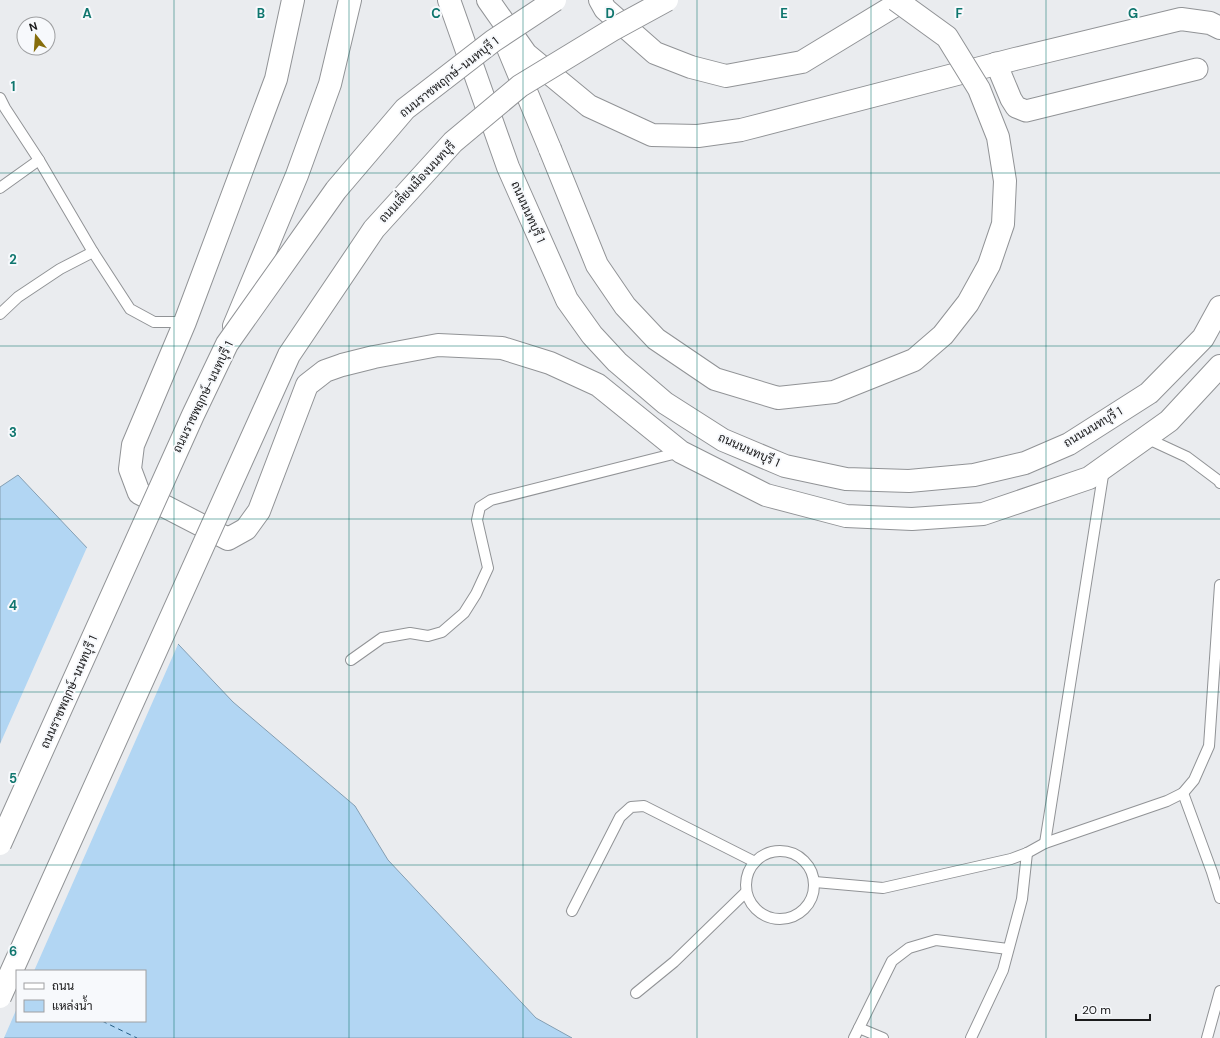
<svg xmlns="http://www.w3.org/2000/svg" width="1220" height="1038" font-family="'DM Sans',Sarabun,sans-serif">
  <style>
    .water { fill: #b2d6f3; stroke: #849eb2; fill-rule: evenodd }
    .pier { fill: #eaecef }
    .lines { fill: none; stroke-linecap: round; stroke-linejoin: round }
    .ferry { stroke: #225b81; stroke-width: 1; stroke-dasharray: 5 4; stroke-linecap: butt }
    .lane-casing { stroke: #919396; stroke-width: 12 }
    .street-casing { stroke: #919396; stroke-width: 23 }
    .secondary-casing { stroke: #919396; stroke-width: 24 }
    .lane { stroke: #fff; stroke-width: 10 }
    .street { stroke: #fff; stroke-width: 21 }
    .secondary { stroke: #fff; stroke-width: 22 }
    .secondary-bridge-casing { stroke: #919396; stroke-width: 24; stroke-linecap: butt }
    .secondary-bridge { stroke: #fff; stroke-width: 22 }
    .grid { fill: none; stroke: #0f766e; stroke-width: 1; stroke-opacity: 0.55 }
    .labels { text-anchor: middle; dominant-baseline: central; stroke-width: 4; stroke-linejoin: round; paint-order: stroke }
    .street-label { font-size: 12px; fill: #1a1a1b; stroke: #f7f9fc }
    .grid-label { font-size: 13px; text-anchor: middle; font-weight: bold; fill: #0f766e; stroke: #f7f9fc; stroke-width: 4; stroke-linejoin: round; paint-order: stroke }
  </style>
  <rect width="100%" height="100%" fill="#eaecef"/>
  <path class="water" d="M18,475L233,702L355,806L388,860L536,1018L572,1038H0V487ZM17,971H145V1021H17Z"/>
  <path class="pier" d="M88,545L179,642L34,971H17V1008L4,1038H0V744Z"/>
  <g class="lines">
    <path class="ferry" d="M102,1021L137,1038"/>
    <g class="lane-casing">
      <g id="lane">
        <path d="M0,98L5,108L39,160L93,252L130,309L154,322H185"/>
        <path d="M0,188L39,160"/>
        <path d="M0,314L18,297L60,269L93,252"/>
        <path d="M1146,438L1187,457L1219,481L1220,483"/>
        <path d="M351,660L382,638L410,633L428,636L442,632L464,613L476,594L488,568L477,520L480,507L491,500L681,452"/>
        <path d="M1183,793L1212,872L1220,898"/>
        <path d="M1045,843L1104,469"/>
        <circle cx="780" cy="885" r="34"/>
        <path d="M815,882L883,888L1011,859L1027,853L1045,843L1167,801L1183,793L1194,780L1209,746L1220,585"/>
        <path d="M572,911L620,817L631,807L644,806L755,862"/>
        <path d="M636,993L674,962L746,892"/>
        <path d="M859,1028L883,1038"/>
        <path d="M854,1038L892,961L909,948L936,940L1008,949"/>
        <path d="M971,1038L1003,970L1022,899L1027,853"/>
        <path d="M1207,1038L1220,991"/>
      </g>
    </g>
    <g class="street-casing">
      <path id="street" d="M996,63L1011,99L1016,107L1026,111L1197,69"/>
    </g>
    <g class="secondary-casing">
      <g id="secondary">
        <path d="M293,0L276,79L185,322L133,445L130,469L139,493L228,539L246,529L259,511L307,385L325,371L342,365L374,357L438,345L502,348L550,363L598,385L681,452L766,495L846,516L912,519L983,514L1089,478L1169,421L1220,366"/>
        <path d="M449,0L508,167L567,300L592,335L617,362L665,403L723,440L785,466L846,479L909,481L974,475L1025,463L1069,444L1149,393L1203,338L1220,307"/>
        <path d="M488,0L526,54L589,106L652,135L698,136L741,130L1015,59L1181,19L1210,23L1220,28"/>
        <path d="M600,0L605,9L655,53L691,67L726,76L802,62L904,0"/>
        <path d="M503,36L550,149"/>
        <path d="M234,326L297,175L330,84L350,0"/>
      </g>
    </g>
    <use href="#lane" class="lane"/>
    <use href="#street" class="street"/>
    <use href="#secondary" class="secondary"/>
    <g class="secondary-bridge-casing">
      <g id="secondary-bridge">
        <path d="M550,149L597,265L625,306L656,339L715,379L778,398L834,392L914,360L943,335L968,303L989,265L1003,224L1005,181L998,137L979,89L947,37L896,0"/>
        <path d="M0,844L193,415L227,344L336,190L405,109L493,41L555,0"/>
        <path d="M0,997L289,355L374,229L453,142L520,86L612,30L667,0"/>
      </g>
    </g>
    <use href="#secondary-bridge" class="secondary-bridge"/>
  </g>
  <path class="grid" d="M174,0V1038M349,0V1038M523,0V1038M697,0V1038M871,0V1038M1046,0V1038M0,173H1220M0,346H1220M0,519H1220M0,692H1220M0,865H1220"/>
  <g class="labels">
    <g class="street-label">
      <text transform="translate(449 77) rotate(-38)">ถนนราชพฤกษ์-นนทบุรี 1</text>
      <text transform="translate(417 182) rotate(-47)">ถนนเลี่ยงเมืองนนทบุรี</text>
      <text transform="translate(528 212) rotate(66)">ถนนนนทบุรี 1</text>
      <text transform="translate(203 397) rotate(-64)">ถนนราชพฤกษ์-นนทบุรี 1</text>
      <text transform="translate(1093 427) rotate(-31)">ถนนนนทบุรี 1</text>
      <text transform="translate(749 450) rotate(24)">ถนนนนทบุรี 1</text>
      <text transform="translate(69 692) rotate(-66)">ถนนราชพฤกษ์-นนทบุรี 1</text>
    </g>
  </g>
  <g class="grid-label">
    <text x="87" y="18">A</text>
    <text x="261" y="18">B</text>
    <text x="436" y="18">C</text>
    <text x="610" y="18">D</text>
    <text x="784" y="18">E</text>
    <text x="959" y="18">F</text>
    <text x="1133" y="18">G</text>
    <text x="13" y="91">1</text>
    <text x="13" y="264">2</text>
    <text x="13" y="437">3</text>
    <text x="13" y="610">4</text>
    <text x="13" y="783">5</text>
    <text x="13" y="956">6</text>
  </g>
  <rect x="16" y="970" width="130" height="52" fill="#f7f9fc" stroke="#9fa0a2"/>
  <rect x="24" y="983" width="20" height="6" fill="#ffffff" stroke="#9fa0a2"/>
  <text x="52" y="990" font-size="12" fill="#1a1a1b">ถนน</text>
  <rect x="24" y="1000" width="20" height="12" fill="#b2d6f3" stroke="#9fa0a2"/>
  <text x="52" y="1010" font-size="12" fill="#1a1a1b">แหล่งน้ำ</text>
  <g transform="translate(36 36) rotate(343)"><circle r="19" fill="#f7f9fc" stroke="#9fa0a2"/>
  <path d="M0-3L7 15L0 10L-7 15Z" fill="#866d0b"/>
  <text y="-6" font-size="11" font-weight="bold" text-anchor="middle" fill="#1a1a1b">N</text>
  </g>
  <path d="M1076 1014v6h74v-6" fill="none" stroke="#1a1a1b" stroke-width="2"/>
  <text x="1082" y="1014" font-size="12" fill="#1a1a1b" stroke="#f7f9fc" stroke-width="3" paint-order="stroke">20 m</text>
</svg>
